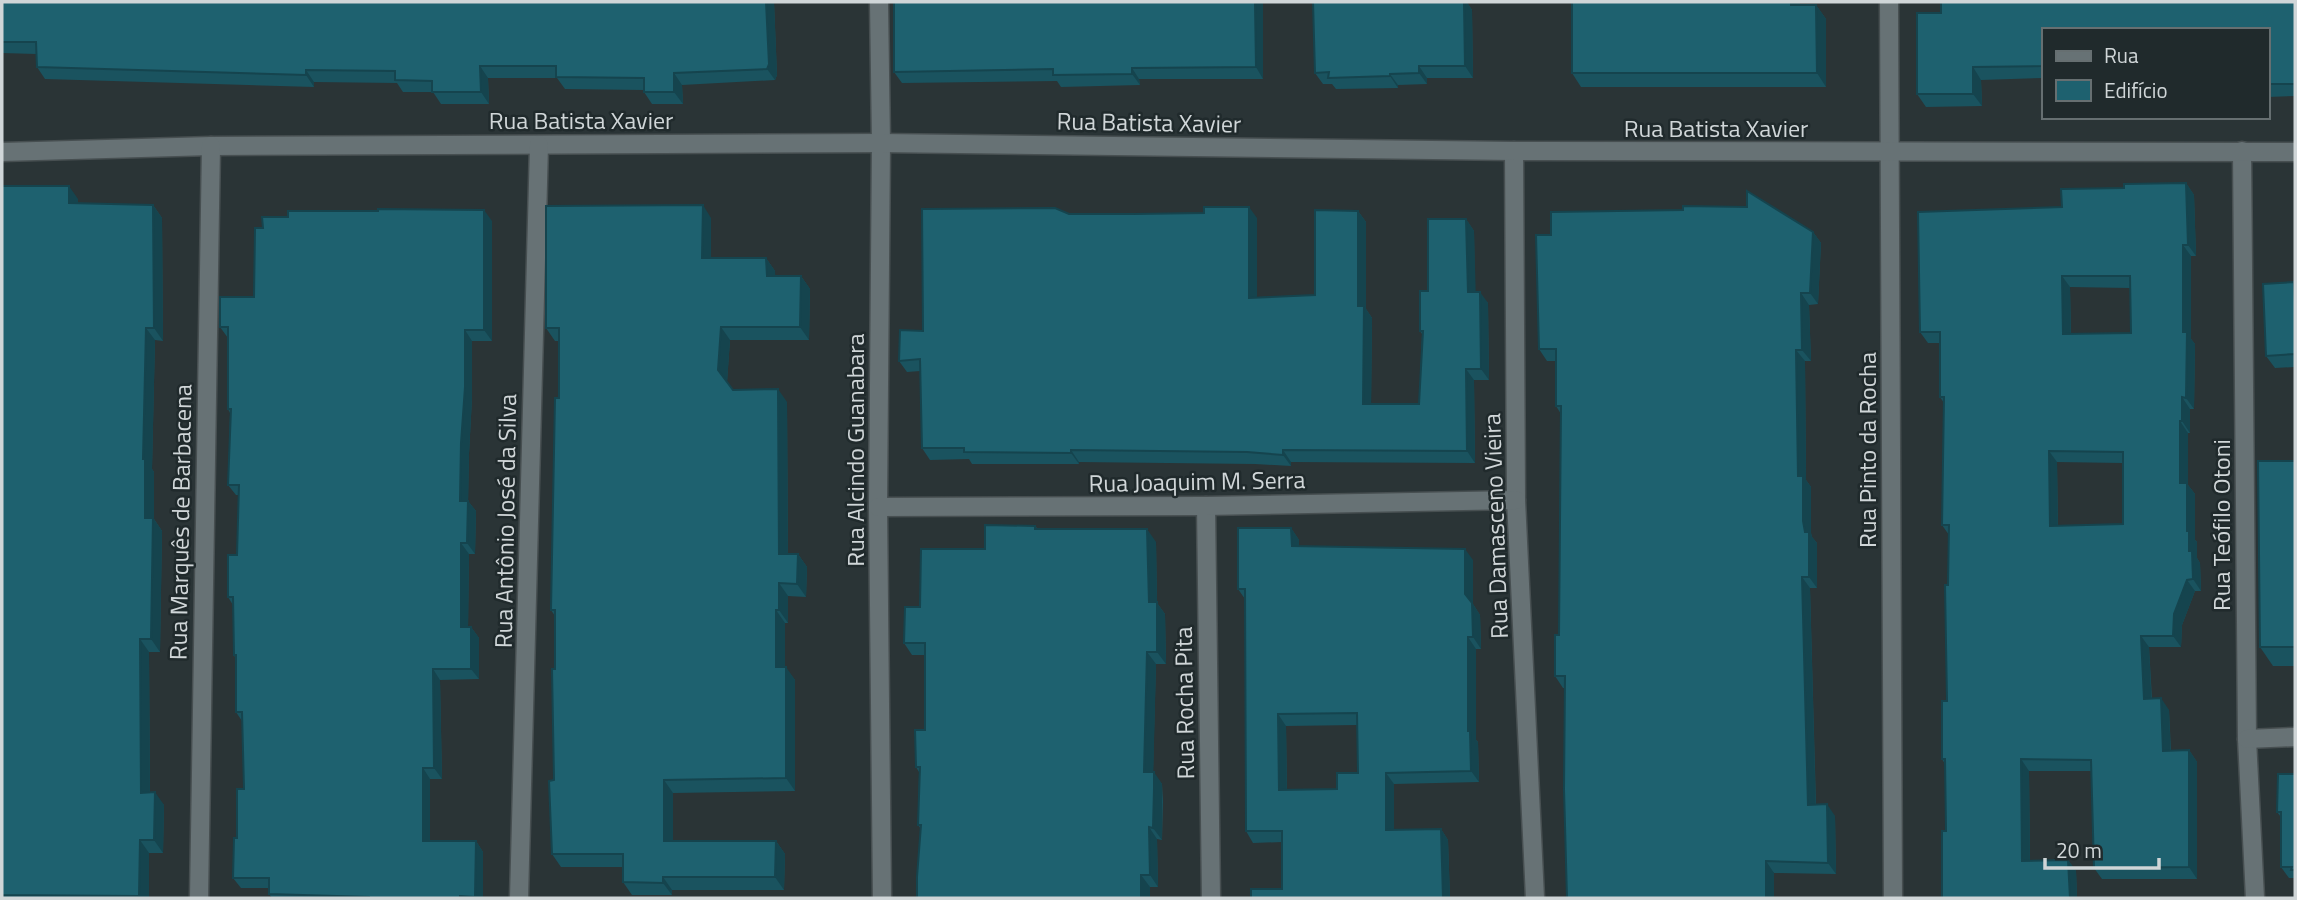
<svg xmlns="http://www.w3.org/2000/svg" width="2297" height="900" font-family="'Titillium Web',sans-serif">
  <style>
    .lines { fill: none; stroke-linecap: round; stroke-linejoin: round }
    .minor-casing { stroke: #474f51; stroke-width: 21 }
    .minor { stroke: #677275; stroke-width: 18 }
    .wall { fill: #1a535f; fill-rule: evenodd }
    .shaded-wall { fill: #15444e }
    .building { fill: #1e616f; stroke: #15444e; stroke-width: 2; fill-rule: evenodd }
    .labels { text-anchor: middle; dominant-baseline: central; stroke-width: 5; stroke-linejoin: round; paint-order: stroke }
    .street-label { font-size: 24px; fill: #d0d6d8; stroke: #202a2c }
  </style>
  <rect width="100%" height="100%" fill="#2a3436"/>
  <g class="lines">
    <g class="minor-casing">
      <g id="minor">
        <path d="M879,2L881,143L878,507L882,898"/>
        <path d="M1889,2L1893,898"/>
        <path d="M1514,151L1516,500L1535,898"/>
        <path d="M2242,151L2247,739L2255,898"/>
        <path d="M2,152L211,146L881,143L1514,151L2295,152"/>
        <path d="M1206,506L1211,898"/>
        <path d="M878,507L1206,506L1516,500"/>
        <path d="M2247,739L2295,737"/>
        <path d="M199,898L211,146"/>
        <path d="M519,898L539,145"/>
      </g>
    </g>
    <use href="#minor" class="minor"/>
  </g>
  <g class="wall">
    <path d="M2,2H774L777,75L775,80L682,85L683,104H652L644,92V90L565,89L557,78H488L489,104H441L433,92H403L397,83L314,82V87L45,79L37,67L36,54L2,53Z"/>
    <path d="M894,2H1263V79H1139L1140,85L1061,87L1057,81L902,83L894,72Z"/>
    <path d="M1313,2H1468V4L1472,10L1473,78H1427V84L1398,85V88L1336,89L1332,84H1323L1315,73Z"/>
    <path d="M1800,2V5H1816L1826,19V87H1581L1572,73Z"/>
    <path d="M2295,2V96L2267,97V30H2043V78L1981,80L1982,106L1926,107L1917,94L1941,13Z"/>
    <path d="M2186,183L2194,195L2196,256H2191V339L2195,344L2194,409H2190V433H2188V485L2195,494V540L2197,542V558L2200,563L2201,591H2195L2182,625L2181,647H2149L2152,699L2169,710L2171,751L2189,750L2197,762V879H2102L2094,868L2092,771H2029L2030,861L2068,860L2076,871L2077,898H1942L1946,831L1945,764L1942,759L1947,701L1949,535L1942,525L1944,403L1940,397V343H1928L1920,332L2062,207L2124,188ZM2070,287L2130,288L2131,333L2071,334ZM2057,462L2123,463V524L2058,526Z"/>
    <path d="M2,186L78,199V204L153,205L162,218L163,341L155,340L152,469L154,472V519L162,531L160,652H149L150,792L164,805L163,853H149V898H2Z"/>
    <path d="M1358,211L1366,222V309L1372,318L1371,404H1419L1422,334L1420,331L1428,291L1466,219L1474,231L1475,292L1488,303L1489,380H1474L1475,463L1291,462V466L1255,464L1079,462V464H972L969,459L930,460L922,448L920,371L907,372L899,361L923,331L1069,214L1257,218V297L1315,295Z"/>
    <path d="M711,218V258H766L775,271V276H801L810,289L809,340H730L727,382L733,390L787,402L788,554H798L807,567L806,597L788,596V623H785V667L795,680V791L673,793V841H776L785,854L784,890H672V895H632L623,882V867H561L552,854L554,780L555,616L551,610L559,398V341H555L546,328Z"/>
    <path d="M492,221V341H472V398L469,454L468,501L476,511L475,554H469L468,627H471L479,638V679L440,680L442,779H430V841H476L483,852V898H272L269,894V888H241L233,878L237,838L244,789L242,721L236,712V659L234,655L233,605L228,597L237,555L239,495H236L228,485L230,413L228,409V338L220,327L254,297Z"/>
    <path d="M1813,232L1821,243L1818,304L1809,305L1811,361H1805L1806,480L1811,487V533L1812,537L1817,543V588H1810L1816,805L1835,816L1836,874L1774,873L1565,688H1563L1555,676L1559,635L1561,414L1556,406V361H1547L1539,349Z"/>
    <path d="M2294,282L2295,284V367L2275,368L2266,356Z"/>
    <path d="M2295,461V666H2273L2260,647Z"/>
    <path d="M1035,526L1038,529L1156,542L1157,603L1165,614L1166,664H1156L1153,772L1162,784L1163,801L1162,840L1157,839L1158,887H1150V898H917L921,829L918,825L919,772L916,767L925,730V655H912L904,643L920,607L985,549Z"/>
    <path d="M1291,528L1299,540V547L1473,560V604L1480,615L1481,649H1476V740L1478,742L1479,782L1394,784V830L1441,829L1448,840L1450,898H1251L1282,889V842L1253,843L1246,831L1245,599L1238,589ZM1357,725L1358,773L1337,789L1287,790L1286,726Z"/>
    <path d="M2295,774V878H2289L2281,867V817L2277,812Z"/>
  </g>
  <g class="shaded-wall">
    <path d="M766,2H774L777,75L775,80L767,69Z"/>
    <path d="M1255,2H1263V79L1256,67Z"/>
    <path d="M1462,2H1468V4L1472,10L1473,78L1465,66Z"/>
    <path d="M1791,2H1800L1801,18L1791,5Z"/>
    <path d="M1816,5L1826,19V87L1817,73Z"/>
    <path d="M480,66L488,78L489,104L481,92Z"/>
    <path d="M1419,66L1427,78V84L1419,73Z"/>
    <path d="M1973,67L1981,80L1982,106L1973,94Z"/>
    <path d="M1132,68L1139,79L1140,85L1132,74Z"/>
    <path d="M306,70L314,82V87L306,75Z"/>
    <path d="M674,73L682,85L683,104L674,92Z"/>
    <path d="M1390,74L1398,85V88L1390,76Z"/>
    <path d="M2186,183L2194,195L2196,256L2188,245Z"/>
    <path d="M69,186L78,199V216L69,203Z"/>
    <path d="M153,205L162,218L163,341L154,328Z"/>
    <path d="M703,205L711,218V271L702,258Z"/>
    <path d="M1249,207L1257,218V309L1249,298Z"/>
    <path d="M484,210L492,221V341L484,330Z"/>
    <path d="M1358,211L1366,222V309L1372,318L1371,415L1363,404L1358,306Z"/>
    <path d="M1466,219L1474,231L1476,303L1468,292Z"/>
    <path d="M1813,232L1821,243L1818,304L1810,293Z"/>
    <path d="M2183,245L2191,256V339L2195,344L2194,409L2186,398L2183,332Z"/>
    <path d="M766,258L775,271L776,289L767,276Z"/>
    <path d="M801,276L810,289L809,340L800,327Z"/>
    <path d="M2062,276L2070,287L2071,345L2063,334Z"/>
    <path d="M1480,292L1488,303L1489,380L1481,369Z"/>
    <path d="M1801,293L1809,305L1811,361L1802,350Z"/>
    <path d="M721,327L730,340L727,383L718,370Z"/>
    <path d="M146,328L155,340L152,469L154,472V519L162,531L160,652L151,639L145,518L143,459Z"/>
    <path d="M465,330L472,341V398L469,454L468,511L460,501Z"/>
    <path d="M1796,350L1805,361L1806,480L1811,487V533L1812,537L1817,543V588L1809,577L1798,476Z"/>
    <path d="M1466,369L1474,380L1475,463L1467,451Z"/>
    <path d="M778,389L787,402L788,566L779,554Z"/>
    <path d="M2182,397L2190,409V433L2182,421Z"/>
    <path d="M2180,421L2188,433V485L2195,494V540L2197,542V558L2200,563L2201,591L2193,579L2189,551L2180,483Z"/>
    <path d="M1071,450L1079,462V464L1071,453Z"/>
    <path d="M1283,450L1291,462V466L1283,455Z"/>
    <path d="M2049,451L2057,462L2058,537L2050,526Z"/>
    <path d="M468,501L476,511L475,554L467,543Z"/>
    <path d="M1291,528L1299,540V558L1292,546Z"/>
    <path d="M1147,529L1156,542L1157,603L1165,614L1166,664L1157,652L1149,602Z"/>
    <path d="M461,543L469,554L468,637L461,627Z"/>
    <path d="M1465,549L1473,560V604L1480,615L1481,649L1473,637L1465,594Z"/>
    <path d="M798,554L807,567L806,597L797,584Z"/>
    <path d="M1802,577L1810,588L1816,816L1808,805Z"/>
    <path d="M2187,580L2195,591L2182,625L2181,647L2173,636L2174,614Z"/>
    <path d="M779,583L788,596V623L779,610Z"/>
    <path d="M776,610L785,623V680L776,667Z"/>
    <path d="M471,627L479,638V679L471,669Z"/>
    <path d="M2141,636L2149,647L2152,710L2144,699Z"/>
    <path d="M1468,637L1476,649V740L1478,742L1479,782L1471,771L1468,731Z"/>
    <path d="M140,639L149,652L150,806L141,793Z"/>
    <path d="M1147,652L1156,664L1153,784L1144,772Z"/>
    <path d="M786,667L795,680V791L786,778Z"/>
    <path d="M433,669L440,680L442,779L434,768Z"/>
    <path d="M2161,698L2169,710L2171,762L2163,751Z"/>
    <path d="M1278,714L1286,726L1287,802L1279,790Z"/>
    <path d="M2189,750L2197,762V879L2189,867Z"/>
    <path d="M2021,759L2029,771L2030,872L2022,861Z"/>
    <path d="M423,768L430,779V851L423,841Z"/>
    <path d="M1154,772L1162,784V840L1153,828Z"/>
    <path d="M1386,773L1394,784V841L1386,830Z"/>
    <path d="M664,780L673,793V854L664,841Z"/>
    <path d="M155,792L164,805L163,853L154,840Z"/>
    <path d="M1827,804L1835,816L1836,874L1828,863Z"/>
    <path d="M1149,827L1157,839L1158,887L1150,875Z"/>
    <path d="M1441,829L1448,840L1450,898H1443Z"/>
    <path d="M140,840L149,853V898H141L139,896Z"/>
    <path d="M476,841L483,852V898H476L475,897Z"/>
    <path d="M776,841L785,854L784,890L775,877Z"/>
    <path d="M2068,860L2076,871L2077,898H2070Z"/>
    <path d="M1766,861L1774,873V898H1766Z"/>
    <path d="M1141,875L1150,887V898H1141Z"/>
    <path d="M663,877L672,890V895L663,883Z"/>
  </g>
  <g class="building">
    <path d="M2,2H766L769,64L767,69L674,73V92H644V78L556,77V66H480L481,92H432V81L395,80V71L306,70V75L37,67L36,42H2Z"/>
    <path d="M894,2H1255L1256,67L1132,68V74L1053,75V69L894,72Z"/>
    <path d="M1313,2H1464L1465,66H1419V73L1390,74V76L1328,78L1329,72L1315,73Z"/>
    <path d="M1572,2H1791V5H1816L1817,73H1572Z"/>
    <path d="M1941,2H2295V84H2267V30H2043V66L1973,67V94H1917V13H1941Z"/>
    <path d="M2186,183L2188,245H2183V332H2187L2186,398L2182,397V421H2180V483H2187V531H2189V551H2192L2193,579L2187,580L2174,614L2173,636H2141L2144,699L2161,698L2163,751L2189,750V867L2094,868L2091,760L2021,759L2022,861L2068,860L2070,898H1942V831H1946L1945,759H1942V701H1947L1945,585H1948L1949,525H1942L1944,397H1940V332H1920L1918,212L2062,207L2061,189L2124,188V184ZM2062,276H2130L2131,333L2063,334ZM2049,451L2123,452V524L2050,526Z"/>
    <path d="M2,186H69V203L153,205L154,328H146L143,459H145V518H153L151,639H140L141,793L155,792L154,840H140L139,896L2,895Z"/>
    <path d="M1747,191L1813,232L1810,293H1801L1802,350H1796L1798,476H1803V521L1805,532H1809V577H1802L1808,805L1827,804L1828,863L1766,861V898H1567L1564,789L1565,676H1555V635H1559L1561,406H1556V349H1539L1536,235H1551V212L1683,210V206L1747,207Z"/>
    <path d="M703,205L702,258H766L767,276H801L800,327H721L718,370L733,390L778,389L779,554H798L797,584L779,583V610H776V667H786V778L664,780V841H776L775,877H663V883L623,882V854H552L549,781L554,780L552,669H555V610H551L555,398H559V328H546V206Z"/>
    <path d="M1204,207H1249V298L1315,295V210L1358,211V306H1364L1363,404H1419L1423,331H1420V291H1428V219H1466L1468,292H1480L1481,369H1466L1467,451L1283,450V455L1247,452L1071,450V453L964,452V448H922L920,359L899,361L900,330L923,331L922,209L1055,208L1069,214H1134L1204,213Z"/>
    <path d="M378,209L484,210V330H465V387L461,443L460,501H468L467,543H461V627H471V669H433L434,768H423V841H476L475,897L460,896V898H369V897L269,894V878H233L234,838H237V789H244L242,712H236V655H234L233,597H228V555H237L239,485H228L231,409H228V327H220V297H254L255,228H263L262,217H288V211H378Z"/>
    <path d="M2294,282L2295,302V354L2266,356L2263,284Z"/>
    <path d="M2258,461H2295V647H2260Z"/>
    <path d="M985,525L1035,526V529H1147L1149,602H1157V652H1147L1144,772H1154V789L1153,828L1149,827L1150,875H1141V898H917V877L921,825H918L920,767H916L915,730H925V643H904L905,607H920L921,549H985Z"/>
    <path d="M1238,528H1291L1292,546L1465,549V594L1472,603L1473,637H1468V731H1470L1471,771L1386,773V830L1441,829L1443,898H1251V889H1282V831H1246L1245,589H1238ZM1357,713L1358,773H1337V789L1279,790L1278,714Z"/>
    <path d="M2278,774H2295V870H2291L2292,867H2281V812H2277Z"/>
  </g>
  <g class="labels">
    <g class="street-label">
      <text x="581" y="120">Rua Batista Xavier</text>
      <text transform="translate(1149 122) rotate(1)">Rua Batista Xavier</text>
      <text x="1716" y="128">Rua Batista Xavier</text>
      <text transform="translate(855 450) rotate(-90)">Rua Alcindo Guanabara</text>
      <text transform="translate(1867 450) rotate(-90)">Rua Pinto da Rocha</text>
      <text transform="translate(1197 481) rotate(-1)">Rua Joaquim M. Serra</text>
      <text transform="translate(505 521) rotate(-89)">Rua Antônio José da Silva</text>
      <text transform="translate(180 522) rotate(-89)">Rua Marquês de Barbacena</text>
      <text transform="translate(2221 525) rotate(-90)">Rua Teófilo Otoni</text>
      <text transform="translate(1495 526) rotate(-92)">Rua Damasceno Vieira</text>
      <text transform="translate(1184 703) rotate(-91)">Rua Rocha Pita</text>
    </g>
  </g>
  <rect width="2297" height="900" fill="none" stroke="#d0d6d8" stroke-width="7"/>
  <rect x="2042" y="28" width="228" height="91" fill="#202a2c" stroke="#666f71" stroke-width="2"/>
  <rect x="2056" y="51" width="35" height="10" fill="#677275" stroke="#666f71" stroke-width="2"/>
  <text x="2104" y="63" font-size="21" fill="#d0d6d8">Rua</text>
  <rect x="2056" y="80" width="35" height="21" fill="#1e616f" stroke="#666f71" stroke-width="2"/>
  <text x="2104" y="98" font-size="21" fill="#d0d6d8">Edifício</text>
  <path d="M2045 858v10h114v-10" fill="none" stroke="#d0d6d8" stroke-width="3.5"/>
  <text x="2056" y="858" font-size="21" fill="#d0d6d8" stroke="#202a2c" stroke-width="5" paint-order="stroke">20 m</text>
</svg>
